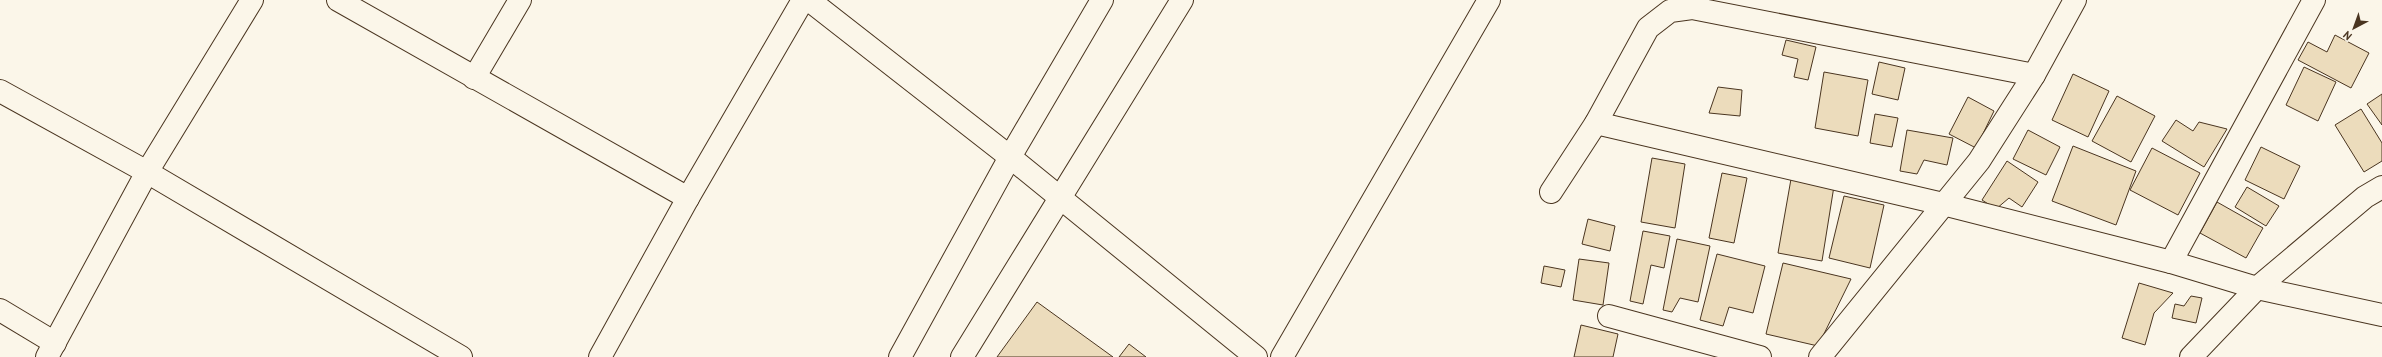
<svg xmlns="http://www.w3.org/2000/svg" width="2382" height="357" font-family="'PT Sans',sans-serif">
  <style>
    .building { fill: #ecdcbc; stroke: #4a3520 }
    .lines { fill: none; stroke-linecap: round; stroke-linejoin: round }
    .minor-casing { stroke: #4a3520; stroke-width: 24 }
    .tertiary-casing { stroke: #4a3520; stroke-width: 24 }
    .secondary-casing { stroke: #4a3520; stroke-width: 24 }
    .minor { stroke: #fbf6e9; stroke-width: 22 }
    .tertiary { stroke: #fbf6e9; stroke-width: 22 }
    .secondary { stroke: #fbf6e9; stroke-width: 22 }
  </style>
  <rect width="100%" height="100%" fill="#fbf6e9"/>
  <g class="building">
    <path d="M2335,35L2369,53L2351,88L2298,60L2308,42L2327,52Z"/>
    <path d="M1786,40L1816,47L1808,80L1794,77L1798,59L1782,55Z"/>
    <path d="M1879,62L1905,68L1898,100L1872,94Z"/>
    <path d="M2304,67L2336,82L2318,121L2286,105Z"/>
    <path d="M1824,72L1868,80L1858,136L1815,128Z"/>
    <path d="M2073,74L2109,91L2088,137L2052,120Z"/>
    <path d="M1718,87L1742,90L1740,116L1709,113Z"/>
    <path d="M2382,94V125L2367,104Z"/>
    <path d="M2117,96L2155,116L2131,162L2092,141Z"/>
    <path d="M1968,97L1994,111L1976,148L1949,134Z"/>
    <path d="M2361,109L2382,143V161L2364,172L2335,125Z"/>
    <path d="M1875,114L1898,118L1892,147L1870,143Z"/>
    <path d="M2176,120L2193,131L2199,122L2227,129L2204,167L2162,141Z"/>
    <path d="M1907,130L1953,138L1947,165L1924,160L1917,174L1900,171Z"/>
    <path d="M2028,130L2060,147L2046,175L2013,159Z"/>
    <path d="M2073,146L2136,171L2116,225L2052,201Z"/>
    <path d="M2261,147L2300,166L2284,199L2245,180Z"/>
    <path d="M2152,148L2200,173L2178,215L2130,190Z"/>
    <path d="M1652,158L1685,164L1675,228L1641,222Z"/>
    <path d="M2007,161L2038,182L2022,207L2009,198L1996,209L1982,200Z"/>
    <path d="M1722,173L1747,178L1734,243L1709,238Z"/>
    <path d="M1791,179L1834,186L1822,261L1778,253Z"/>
    <path d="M2247,187L2279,206L2266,226L2235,207Z"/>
    <path d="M1844,196L1884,205L1870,268L1829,258Z"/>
    <path d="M2217,202L2263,228L2246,258L2200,233Z"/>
    <path d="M1588,219L1615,226L1610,251L1582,244Z"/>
    <path d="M1643,231L1670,236L1664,268L1651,265L1643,304L1630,301Z"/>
    <path d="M1677,239L1710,246L1698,302L1680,298L1672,312L1663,310Z"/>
    <path d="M1717,254L1765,266L1753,313L1729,307L1723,326L1700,320Z"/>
    <path d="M1579,259L1609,263L1603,305L1573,300Z"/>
    <path d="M1783,263L1851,279L1818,346L1766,334Z"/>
    <path d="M1544,266L1565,270L1561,287L1541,283Z"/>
    <path d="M2139,283L2173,293L2154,313L2145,345L2122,338Z"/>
    <path d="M2191,296L2202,298L2196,323L2172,318L2175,304L2184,306Z"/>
    <path d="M1037,302L1113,357H997Z"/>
    <path d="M1581,325L1618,334L1613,357H1574Z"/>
    <path d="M1129,344L1146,357H1119Z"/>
  </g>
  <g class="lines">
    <g class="minor-casing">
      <g id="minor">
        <path d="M338,0L688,198"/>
        <path d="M809,0L1010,157"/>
        <path d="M474,78L520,0"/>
        <path d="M0,91L147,172L461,357"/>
        <path d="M1596,123L1943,204L2171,262L2257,288L2382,315"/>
        <path d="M1551,192L1596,123L1648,28L1670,11L1692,8L2034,75"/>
        <path d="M2171,262L2314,0"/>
        <path d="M0,310L55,343"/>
        <path d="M1609,316L1760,357"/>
        <path d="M47,357L147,172L252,0"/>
        <path d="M600,357L688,198L803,0"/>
        <path d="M1282,357L1489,0"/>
        <path d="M1820,357L1979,161L2034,75L2075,0"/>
        <path d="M2191,357L2257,288L2365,197L2382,187"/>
      </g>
    </g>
    <g class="tertiary-casing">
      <path id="tertiary" d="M1010,157L1256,357"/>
    </g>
    <g class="secondary-casing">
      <g id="secondary">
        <path d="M900,357L1010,157L1102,0"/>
        <path d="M962,357L1182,0"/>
      </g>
    </g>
    <use href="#minor" class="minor"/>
    <use href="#tertiary" class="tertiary"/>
    <use href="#secondary" class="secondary"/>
  </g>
  <g transform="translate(2354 28) rotate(221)" stroke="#fbf6e9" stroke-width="3" paint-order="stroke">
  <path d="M0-3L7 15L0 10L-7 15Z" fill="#4a3520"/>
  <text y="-6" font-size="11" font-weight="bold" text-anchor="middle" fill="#4a3520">N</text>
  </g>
</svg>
